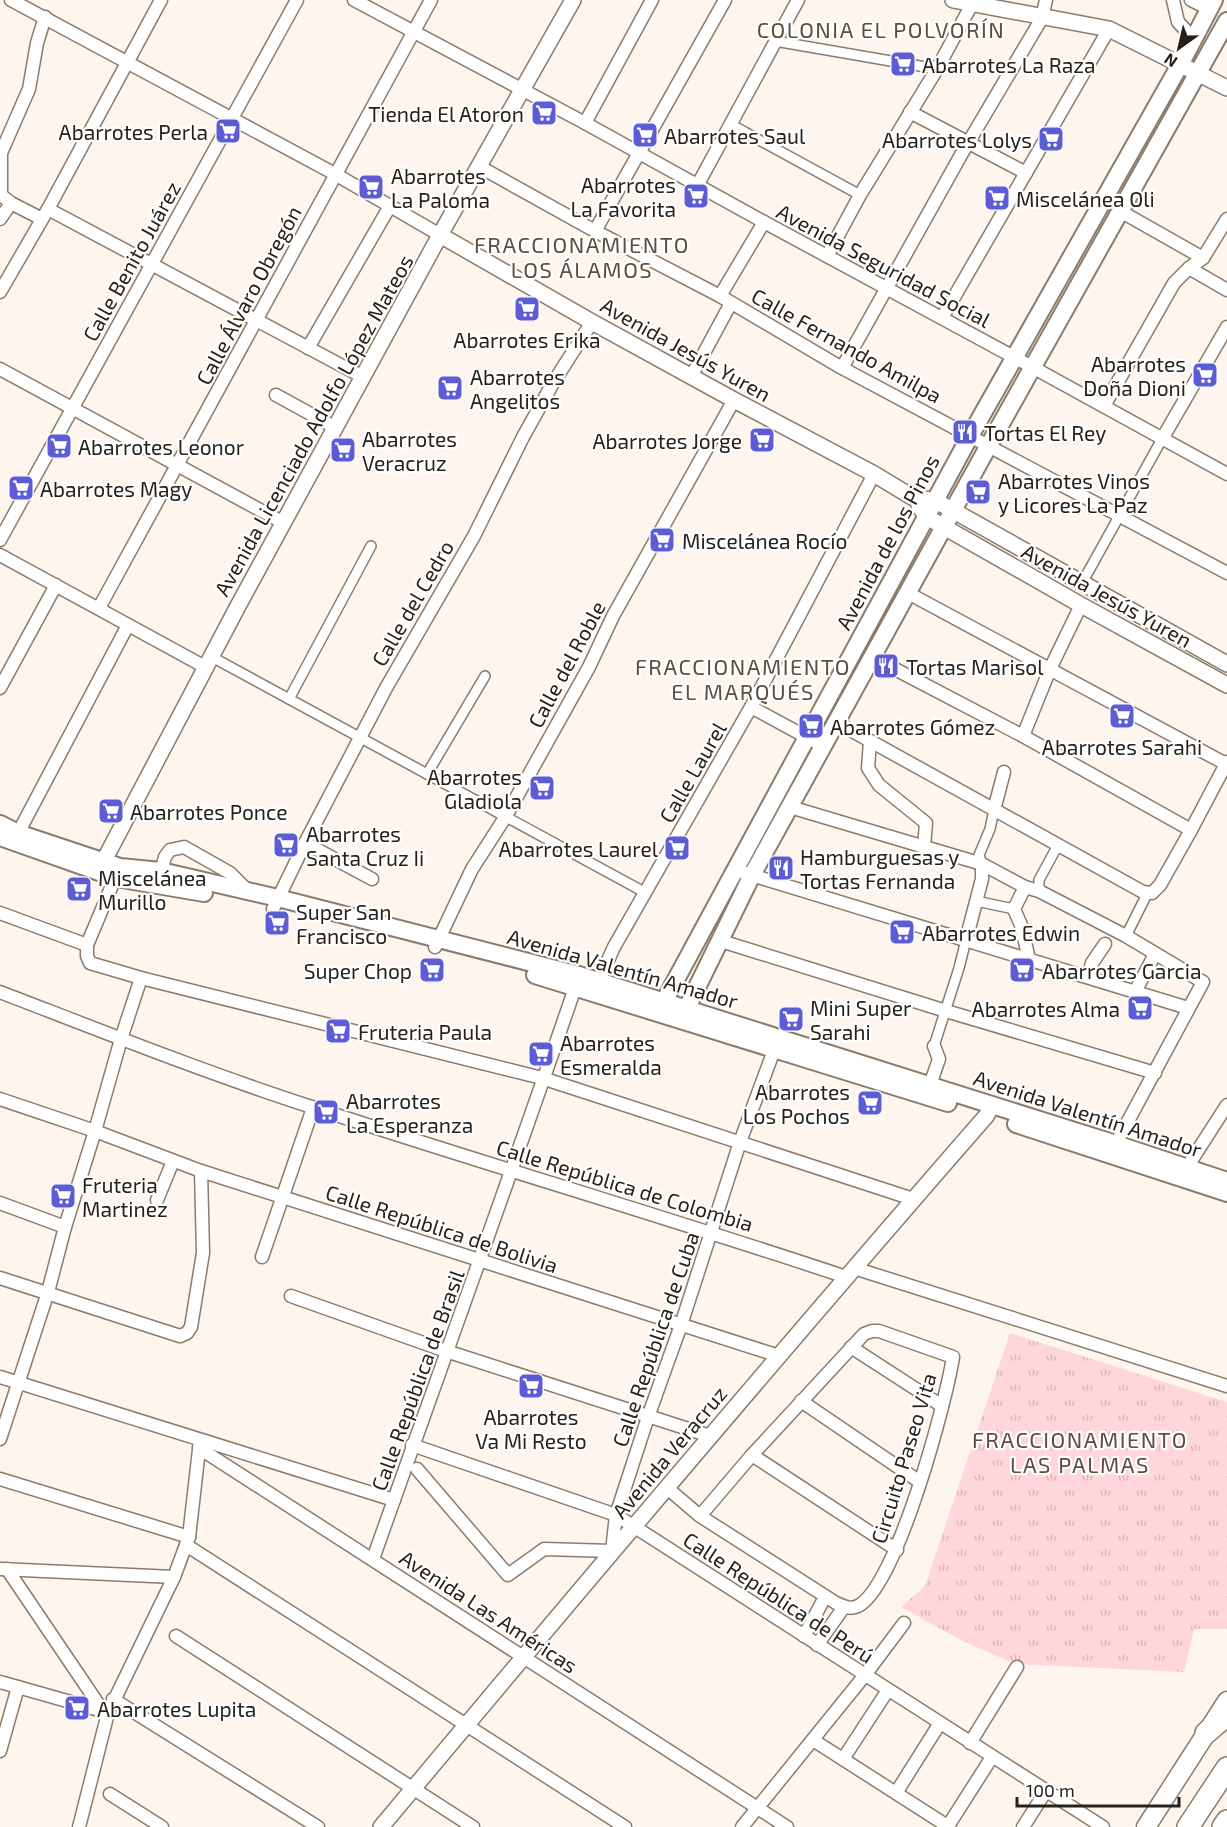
<svg xmlns="http://www.w3.org/2000/svg" width="1227" height="1827" font-family="'Exo 2',sans-serif">
  <style>
    .grass { fill: url(#grass-tufts) }
    .lines { fill: none; stroke-linecap: round; stroke-linejoin: round }
    .pedestrian-casing { stroke: #8c7b6a; stroke-width: 12 }
    .minor-casing { stroke: #8c7b6a; stroke-width: 15 }
    .tertiary-casing { stroke: #8c7b6a; stroke-width: 18 }
    .secondary-casing { stroke: #8c7b6a; stroke-width: 20 }
    .primary-casing { stroke: #8c7b6a; stroke-width: 21 }
    .motorway-casing { stroke: #8c7b6a; stroke-width: 24 }
    .pedestrian { stroke: #fff; stroke-width: 9 }
    .minor { stroke: #fff; stroke-width: 12 }
    .tertiary { stroke: #fff; stroke-width: 15 }
    .secondary { stroke: #fff; stroke-width: 16 }
    .primary { stroke: #fff; stroke-width: 18 }
    .motorway { stroke: #fff; stroke-width: 21 }
    .labels { text-anchor: middle; dominant-baseline: central; stroke-width: 4.5; stroke-linejoin: round; paint-order: stroke }
    .poi-label { font-size: 21px; fill: #28211a; stroke: #fff; text-anchor: start }
    .street-label { font-size: 21px; fill: #28211a; stroke: #fff }
    .neighbourhood-label { font-size: 22px; letter-spacing: 1.5px; fill: #5c4d3d; stroke: #fff }
  </style>
  <defs>
    <pattern id="grass-tufts" width="24" height="20" patternUnits="userSpaceOnUse" patternTransform="scale(1.5)"><rect width="24" height="20" fill="#fed6dc"/><path d="M3 7l-1-3M5 7V3M7 7l1-3M15 17l-1-3M17 17v-4M19 17l1-3" fill="none" stroke="#dab7bc"/></pattern>
  </defs>
  <rect width="100%" height="100%" fill="#fef6ee"/>
  <path class="grass" d="M1010,1333L1227,1402V1629H1194L1184,1672L1015,1664L963,1641L901,1607L925,1586Z"/>
  <g class="lines">
    <g class="pedestrian-casing">
      <g id="pedestrian">
        <path d="M775,41L937,69"/>
        <path d="M730,124L860,195"/>
        <path d="M1082,583L1162,439"/>
        <path d="M212,657L646,893"/>
        <path d="M289,699L371,546"/>
        <path d="M427,774L485,676"/>
        <path d="M982,864L979,855L990,829L994,810"/>
        <path d="M1039,891V880L1058,845"/>
        <path d="M976,901L1014,909"/>
        <path d="M1126,936L1148,892"/>
        <path d="M934,1046L959,968L966,940"/>
      </g>
    </g>
    <g class="minor-casing">
      <g id="minor">
        <path d="M11,0L335,174L440,235"/>
        <path d="M354,0L585,123L764,222L1034,368L1227,474"/>
        <path d="M1173,0L1178,22L1194,39"/>
        <path d="M1191,0L1209,9"/>
        <path d="M910,112L1026,173"/>
        <path d="M585,123L652,0"/>
        <path d="M480,167L595,231L720,296L842,368L1227,573"/>
        <path d="M697,186L798,0"/>
        <path d="M48,209L363,377"/>
        <path d="M1120,211L1203,258"/>
        <path d="M0,219L11,203"/>
        <path d="M42,219L11,203L1,195V153L29,89L37,43L45,17"/>
        <path d="M595,231L725,0"/>
        <path d="M827,256L860,195L937,69L972,4"/>
        <path d="M1189,268L1227,290"/>
        <path d="M0,292L48,209L161,0"/>
        <path d="M720,296L764,222"/>
        <path d="M942,318L1109,29"/>
        <path d="M308,348L390,206"/>
        <path d="M842,368L961,155L1042,18L1046,0"/>
        <path d="M0,369L284,523"/>
        <path d="M691,377L731,303"/>
        <path d="M276,395L336,428"/>
        <path d="M1104,406L1174,283L1189,268L1203,258L1227,219"/>
        <path d="M1162,439L1227,327"/>
        <path d="M0,540L297,0"/>
        <path d="M0,555L207,668"/>
        <path d="M908,593L1226,764"/>
        <path d="M99,608L431,0"/>
        <path d="M872,657L1023,736L1191,830"/>
        <path d="M0,688L56,585"/>
        <path d="M751,707L823,746"/>
        <path d="M836,722L1143,892L1152,893L1160,885L1191,830L1227,762"/>
        <path d="M1023,736L1050,669L1081,605"/>
        <path d="M870,742L868,768L879,785L926,823L924,847"/>
        <path d="M790,807L982,864L1025,887L1039,891L1126,936L1203,982L1113,1149"/>
        <path d="M994,810L1004,772"/>
        <path d="M15,839L128,625"/>
        <path d="M305,843L372,879"/>
        <path d="M735,870L1188,1008"/>
        <path d="M118,871L87,945V956L90,963L141,978L542,1078L913,1199"/>
        <path d="M161,871L165,857L170,850L184,847L230,873L248,891"/>
        <path d="M1025,887L1014,909L1021,925L1029,959"/>
        <path d="M273,909L305,843L386,688L474,536L523,437L553,383L592,322"/>
        <path d="M0,913L87,945"/>
        <path d="M966,940L982,879V864"/>
        <path d="M721,941L946,1011L1155,1073"/>
        <path d="M435,947L472,869L506,816L589,667L613,616L734,400"/>
        <path d="M1088,977L1092,963L1105,944"/>
        <path d="M596,987L614,947L751,707L874,474"/>
        <path d="M0,992C104,1032 209,1074 315,1108C491,1166 670,1218 846,1277"/>
        <path d="M1135,992L1155,954"/>
        <path d="M930,1085L939,1059L934,1046"/>
        <path d="M0,1099L95,1131L201,1171L779,1356"/>
        <path d="M1184,1172L1227,1105"/>
        <path d="M157,1200L173,1161"/>
        <path d="M0,1203L65,1227"/>
        <path d="M262,1257L313,1108"/>
        <path d="M854,1268L1227,1386"/>
        <path d="M0,1278L180,1336L187,1333L191,1327L203,1253L201,1171"/>
        <path d="M291,1296L446,1351L710,1436"/>
        <path d="M851,1347L942,1406"/>
        <path d="M0,1377L394,1500"/>
        <path d="M801,1401L920,1482"/>
        <path d="M0,1439L48,1292L65,1227L95,1131L121,1039L141,978"/>
        <path d="M412,1445L616,1515L1103,1827"/>
        <path d="M199,1448L787,1827"/>
        <path d="M752,1455L897,1550"/>
        <path d="M417,1469L508,1575L544,1549L612,1551L616,1515L648,1417L681,1325L740,1142L777,1042"/>
        <path d="M0,1479L189,1537"/>
        <path d="M666,1487L700,1516L836,1603C843,1606 850,1610 858,1606C897,1586 946,1402 953,1357L879,1331H872L864,1334L752,1455L700,1516"/>
        <path d="M186,1545L625,1827"/>
        <path d="M373,1559C441,1367 511,1175 577,982"/>
        <path d="M0,1569L174,1577"/>
        <path d="M7,1569L103,1711"/>
        <path d="M176,1636L473,1827"/>
        <path d="M804,1636L825,1597"/>
        <path d="M817,1645L844,1607"/>
        <path d="M0,1682L106,1712"/>
        <path d="M113,1699L318,1827"/>
        <path d="M813,1740L949,1827"/>
        <path d="M970,1743L1017,1667"/>
        <path d="M0,1751L18,1687"/>
        <path d="M843,1759L888,1690"/>
        <path d="M896,1793L940,1723"/>
        <path d="M110,1794L162,1827"/>
        <path d="M948,1826L992,1757"/>
        <path d="M79,1827L108,1713L174,1577L189,1537L200,1441"/>
        <path d="M742,1827L865,1675L904,1623"/>
        <path d="M1023,1827L1046,1791"/>
      </g>
    </g>
    <g class="tertiary-casing">
      <g id="tertiary">
        <path d="M953,0L1109,29L1227,88"/>
        <path d="M440,235L592,322L734,400L874,474L912,497L936,501L1227,664"/>
        <path d="M919,506L927,517L944,527L1081,605L1227,685"/>
        <path d="M99,870L238,606L440,235L573,0"/>
        <path d="M381,1827C581,1588 782,1350 987,1115L992,1105"/>
      </g>
    </g>
    <g class="secondary-casing">
      <g id="secondary">
        <path d="M0,824L18,833L120,867L161,871L278,898L579,975L1116,1144L1227,1181"/>
        <path d="M0,837L116,878L204,893"/>
        <path d="M535,975L948,1103"/>
        <path d="M660,1009L970,436L1181,63L1214,0"/>
        <path d="M682,1018L752,875L989,445L1227,21"/>
        <path d="M1016,1124L1227,1193"/>
      </g>
    </g>
    <g class="primary-casing">
      <path id="primary" d="M1146,1827L1227,1701"/>
    </g>
    <g class="motorway-casing">
      <g id="motorway">
        <path d="M1206,1733L1227,1715"/>
        <path d="M1188,1827L1227,1768"/>
        <path d="M1223,1827L1227,1821"/>
      </g>
    </g>
    <use href="#pedestrian" class="pedestrian"/>
    <use href="#minor" class="minor"/>
    <use href="#tertiary" class="tertiary"/>
    <use href="#secondary" class="secondary"/>
    <use href="#primary" class="primary"/>
    <use href="#motorway" class="motorway"/>
  </g>
  <defs>
    <g id="supermarket-square" transform="scale(1.35)"><rect x="-9" y="-9" width="18" height="18" rx="4" fill="#5c5cd4" stroke="#fff"/><path d="M-6-5.5h2.5l.6 2H6L4.5 2H-2.5L-4.4-4H-6ZM-1.5 3.2a1.3 1.3 0 1 0 .1 0ZM3 3.2a1.3 1.3 0 1 0 .1 0Z" fill="#fff"/></g>
    <g id="restaurant-square" transform="scale(1.35)"><rect x="-9" y="-9" width="18" height="18" rx="4" fill="#5c5cd4" stroke="#fff"/><path d="M-5-6h1v4h1v-4h1v4h1v-4h1v5L-1.5 .5V6h-2V.5L-5-1ZM5-6V6H3V1.5H1.5Q1.5-4 5-6Z" fill="#fff"/></g>
  </defs>
  <g fill-rule="evenodd">
    <use href="#supermarket-square" x="903" y="64"/>
    <use href="#supermarket-square" x="544" y="113"/>
    <use href="#supermarket-square" x="228" y="131"/>
    <use href="#supermarket-square" x="645" y="135"/>
    <use href="#supermarket-square" x="1051" y="139"/>
    <use href="#supermarket-square" x="371" y="187"/>
    <use href="#supermarket-square" x="696" y="196"/>
    <use href="#supermarket-square" x="997" y="198"/>
    <use href="#supermarket-square" x="527" y="309"/>
    <use href="#supermarket-square" x="1205" y="375"/>
    <use href="#supermarket-square" x="450" y="388"/>
    <use href="#restaurant-square" x="965" y="432"/>
    <use href="#supermarket-square" x="762" y="440"/>
    <use href="#supermarket-square" x="59" y="446"/>
    <use href="#supermarket-square" x="343" y="450"/>
    <use href="#supermarket-square" x="21" y="488"/>
    <use href="#supermarket-square" x="978" y="492"/>
    <use href="#supermarket-square" x="662" y="540"/>
    <use href="#restaurant-square" x="886" y="666"/>
    <use href="#supermarket-square" x="1122" y="716"/>
    <use href="#supermarket-square" x="811" y="726"/>
    <use href="#supermarket-square" x="542" y="788"/>
    <use href="#supermarket-square" x="111" y="811"/>
    <use href="#supermarket-square" x="286" y="845"/>
    <use href="#supermarket-square" x="677" y="848"/>
    <use href="#restaurant-square" x="781" y="868"/>
    <use href="#supermarket-square" x="79" y="889"/>
    <use href="#supermarket-square" x="277" y="923"/>
    <use href="#supermarket-square" x="902" y="932"/>
    <use href="#supermarket-square" x="432" y="970"/>
    <use href="#supermarket-square" x="1022" y="970"/>
    <use href="#supermarket-square" x="1140" y="1008"/>
    <use href="#supermarket-square" x="791" y="1019"/>
    <use href="#supermarket-square" x="338" y="1031"/>
    <use href="#supermarket-square" x="541" y="1054"/>
    <use href="#supermarket-square" x="870" y="1103"/>
    <use href="#supermarket-square" x="326" y="1112"/>
    <use href="#supermarket-square" x="63" y="1196"/>
    <use href="#supermarket-square" x="531" y="1386"/>
    <use href="#supermarket-square" x="77" y="1708"/>
  </g>
  <g class="labels">
    <g class="poi-label">
      <text x="922" y="64">Abarrotes La Raza</text>
      <text x="524" y="113" text-anchor="end">Tienda El Atoron</text>
      <text x="208" y="131" text-anchor="end">Abarrotes Perla</text>
      <text x="664" y="135">Abarrotes Saul</text>
      <text x="1032" y="139" text-anchor="end">Abarrotes Lolys</text>
      <text x="391" y="175">Abarrotes<tspan x="391" dy="24">La Paloma</tspan></text>
      <text x="676" y="184" text-anchor="end">Abarrotes<tspan x="676" dy="24">La Favorita</tspan></text>
      <text x="1016" y="198">Miscelánea Oli</text>
      <text x="527" y="339" text-anchor="middle">Abarrotes Erika</text>
      <text x="1186" y="363" text-anchor="end">Abarrotes<tspan x="1186" dy="24">Doña Dioni</tspan></text>
      <text x="470" y="376">Abarrotes<tspan x="470" dy="24">Angelitos</tspan></text>
      <text x="984" y="432">Tortas El Rey</text>
      <text x="362" y="438">Abarrotes<tspan x="362" dy="24">Veracruz</tspan></text>
      <text x="742" y="440" text-anchor="end">Abarrotes Jorge</text>
      <text x="78" y="446">Abarrotes Leonor</text>
      <text x="998" y="480">Abarrotes Vinos<tspan x="998" dy="24">y Licores La Paz</tspan></text>
      <text x="40" y="488">Abarrotes Magy</text>
      <text x="682" y="540">Miscelánea Rocío</text>
      <text x="906" y="666">Tortas Marisol</text>
      <text x="830" y="726">Abarrotes Gómez</text>
      <text x="1122" y="746" text-anchor="middle">Abarrotes Sarahi</text>
      <text x="522" y="776" text-anchor="end">Abarrotes<tspan x="522" dy="24">Gladiola</tspan></text>
      <text x="130" y="811">Abarrotes Ponce</text>
      <text x="306" y="833">Abarrotes<tspan x="306" dy="24">Santa Cruz Ii</tspan></text>
      <text x="658" y="848" text-anchor="end">Abarrotes Laurel</text>
      <text x="800" y="856">Hamburguesas y<tspan x="800" dy="24">Tortas Fernanda</tspan></text>
      <text x="98" y="877">Miscelánea<tspan x="98" dy="24">Murillo</tspan></text>
      <text x="296" y="911">Super San<tspan x="296" dy="24">Francisco</tspan></text>
      <text x="922" y="932">Abarrotes Edwin</text>
      <text x="412" y="970" text-anchor="end">Super Chop</text>
      <text x="1042" y="970">Abarrotes Garcia</text>
      <text x="810" y="1007">Mini Super<tspan x="810" dy="24">Sarahi</tspan></text>
      <text x="1120" y="1008" text-anchor="end">Abarrotes Alma</text>
      <text x="358" y="1031">Fruteria Paula</text>
      <text x="560" y="1042">Abarrotes<tspan x="560" dy="24">Esmeralda</tspan></text>
      <text x="850" y="1091" text-anchor="end">Abarrotes<tspan x="850" dy="24">Los Pochos</tspan></text>
      <text x="346" y="1100">Abarrotes<tspan x="346" dy="24">La Esperanza</tspan></text>
      <text x="82" y="1184">Fruteria<tspan x="82" dy="24">Martinez</tspan></text>
      <text x="531" y="1416" text-anchor="middle">Abarrotes<tspan x="531" dy="24">Va Mi Resto</tspan></text>
      <text x="97" y="1708">Abarrotes Lupita</text>
    </g>
    <g class="street-label">
      <text transform="translate(131 261) rotate(-61)">Calle Benito Juárez</text>
      <text transform="translate(884 265) rotate(28)">Avenida Seguridad Social</text>
      <text transform="translate(248 295) rotate(-62)">Calle Álvaro Obregón</text>
      <text transform="translate(847 345) rotate(29)">Calle Fernando Amilpa</text>
      <text transform="translate(686 349) rotate(29)">Avenida Jesús Yuren</text>
      <text transform="translate(313 425) rotate(-61)">Avenida Licenciado Adolfo López Mateos</text>
      <text transform="translate(887 542) rotate(-62)">Avenida de los Pinos</text>
      <text transform="translate(1107 595) rotate(29)">Avenida Jesús Yuren</text>
      <text transform="translate(412 603) rotate(-60)">Calle del Cedro</text>
      <text transform="translate(566 664) rotate(-62)">Calle del Roble</text>
      <text transform="translate(692 772) rotate(-60)">Calle Laurel</text>
      <text transform="translate(623 968) rotate(16)">Avenida Valentín Amador</text>
      <text transform="translate(1088 1113) rotate(18)">Avenida Valentín Amador</text>
      <text transform="translate(625 1185) rotate(17)">Calle República de Colombia</text>
      <text transform="translate(442 1228) rotate(18)">Calle República de Bolivia</text>
      <text transform="translate(655 1339) rotate(-71)">Calle República de Cuba</text>
      <text transform="translate(417 1380) rotate(-70)">Calle República de Brasil</text>
      <text transform="translate(669 1452) rotate(-50)">Avenida Veracruz</text>
      <text transform="translate(903 1458) rotate(-73)">Circuito Paseo Vita</text>
      <text transform="translate(779 1597) rotate(33)">Calle República de Perú</text>
      <text transform="translate(489 1611) rotate(33)">Avenida Las Américas</text>
    </g>
    <g class="neighbourhood-label">
      <text x="881" y="29">COLONIA EL POLVORÍN</text>
      <text x="582" y="244">FRACCIONAMIENTO<tspan x="582" dy="25">LOS ÁLAMOS</tspan></text>
      <text x="743" y="666">FRACCIONAMIENTO<tspan x="743" dy="25">EL MARQUÉS</tspan></text>
      <text x="1080" y="1439">FRACCIONAMIENTO<tspan x="1080" dy="25">LAS PALMAS</tspan></text>
    </g>
  </g>
  <g transform="translate(1179 48) rotate(214)" stroke="#ffffff" stroke-width="4.5" paint-order="stroke">
  <path d="M0-4.5L10 22L0 15L-10 22Z" fill="#28211a"/>
  <text y="-9" font-size="16" font-weight="bold" text-anchor="middle" fill="#28211a">N</text>
  </g>
  <path d="M1017 1797v9h162v-9" fill="none" stroke="#28211a" stroke-width="3"/>
  <text x="1026" y="1797" font-size="18" fill="#28211a" stroke="#ffffff" stroke-width="4.5" paint-order="stroke">100 m</text>
</svg>
